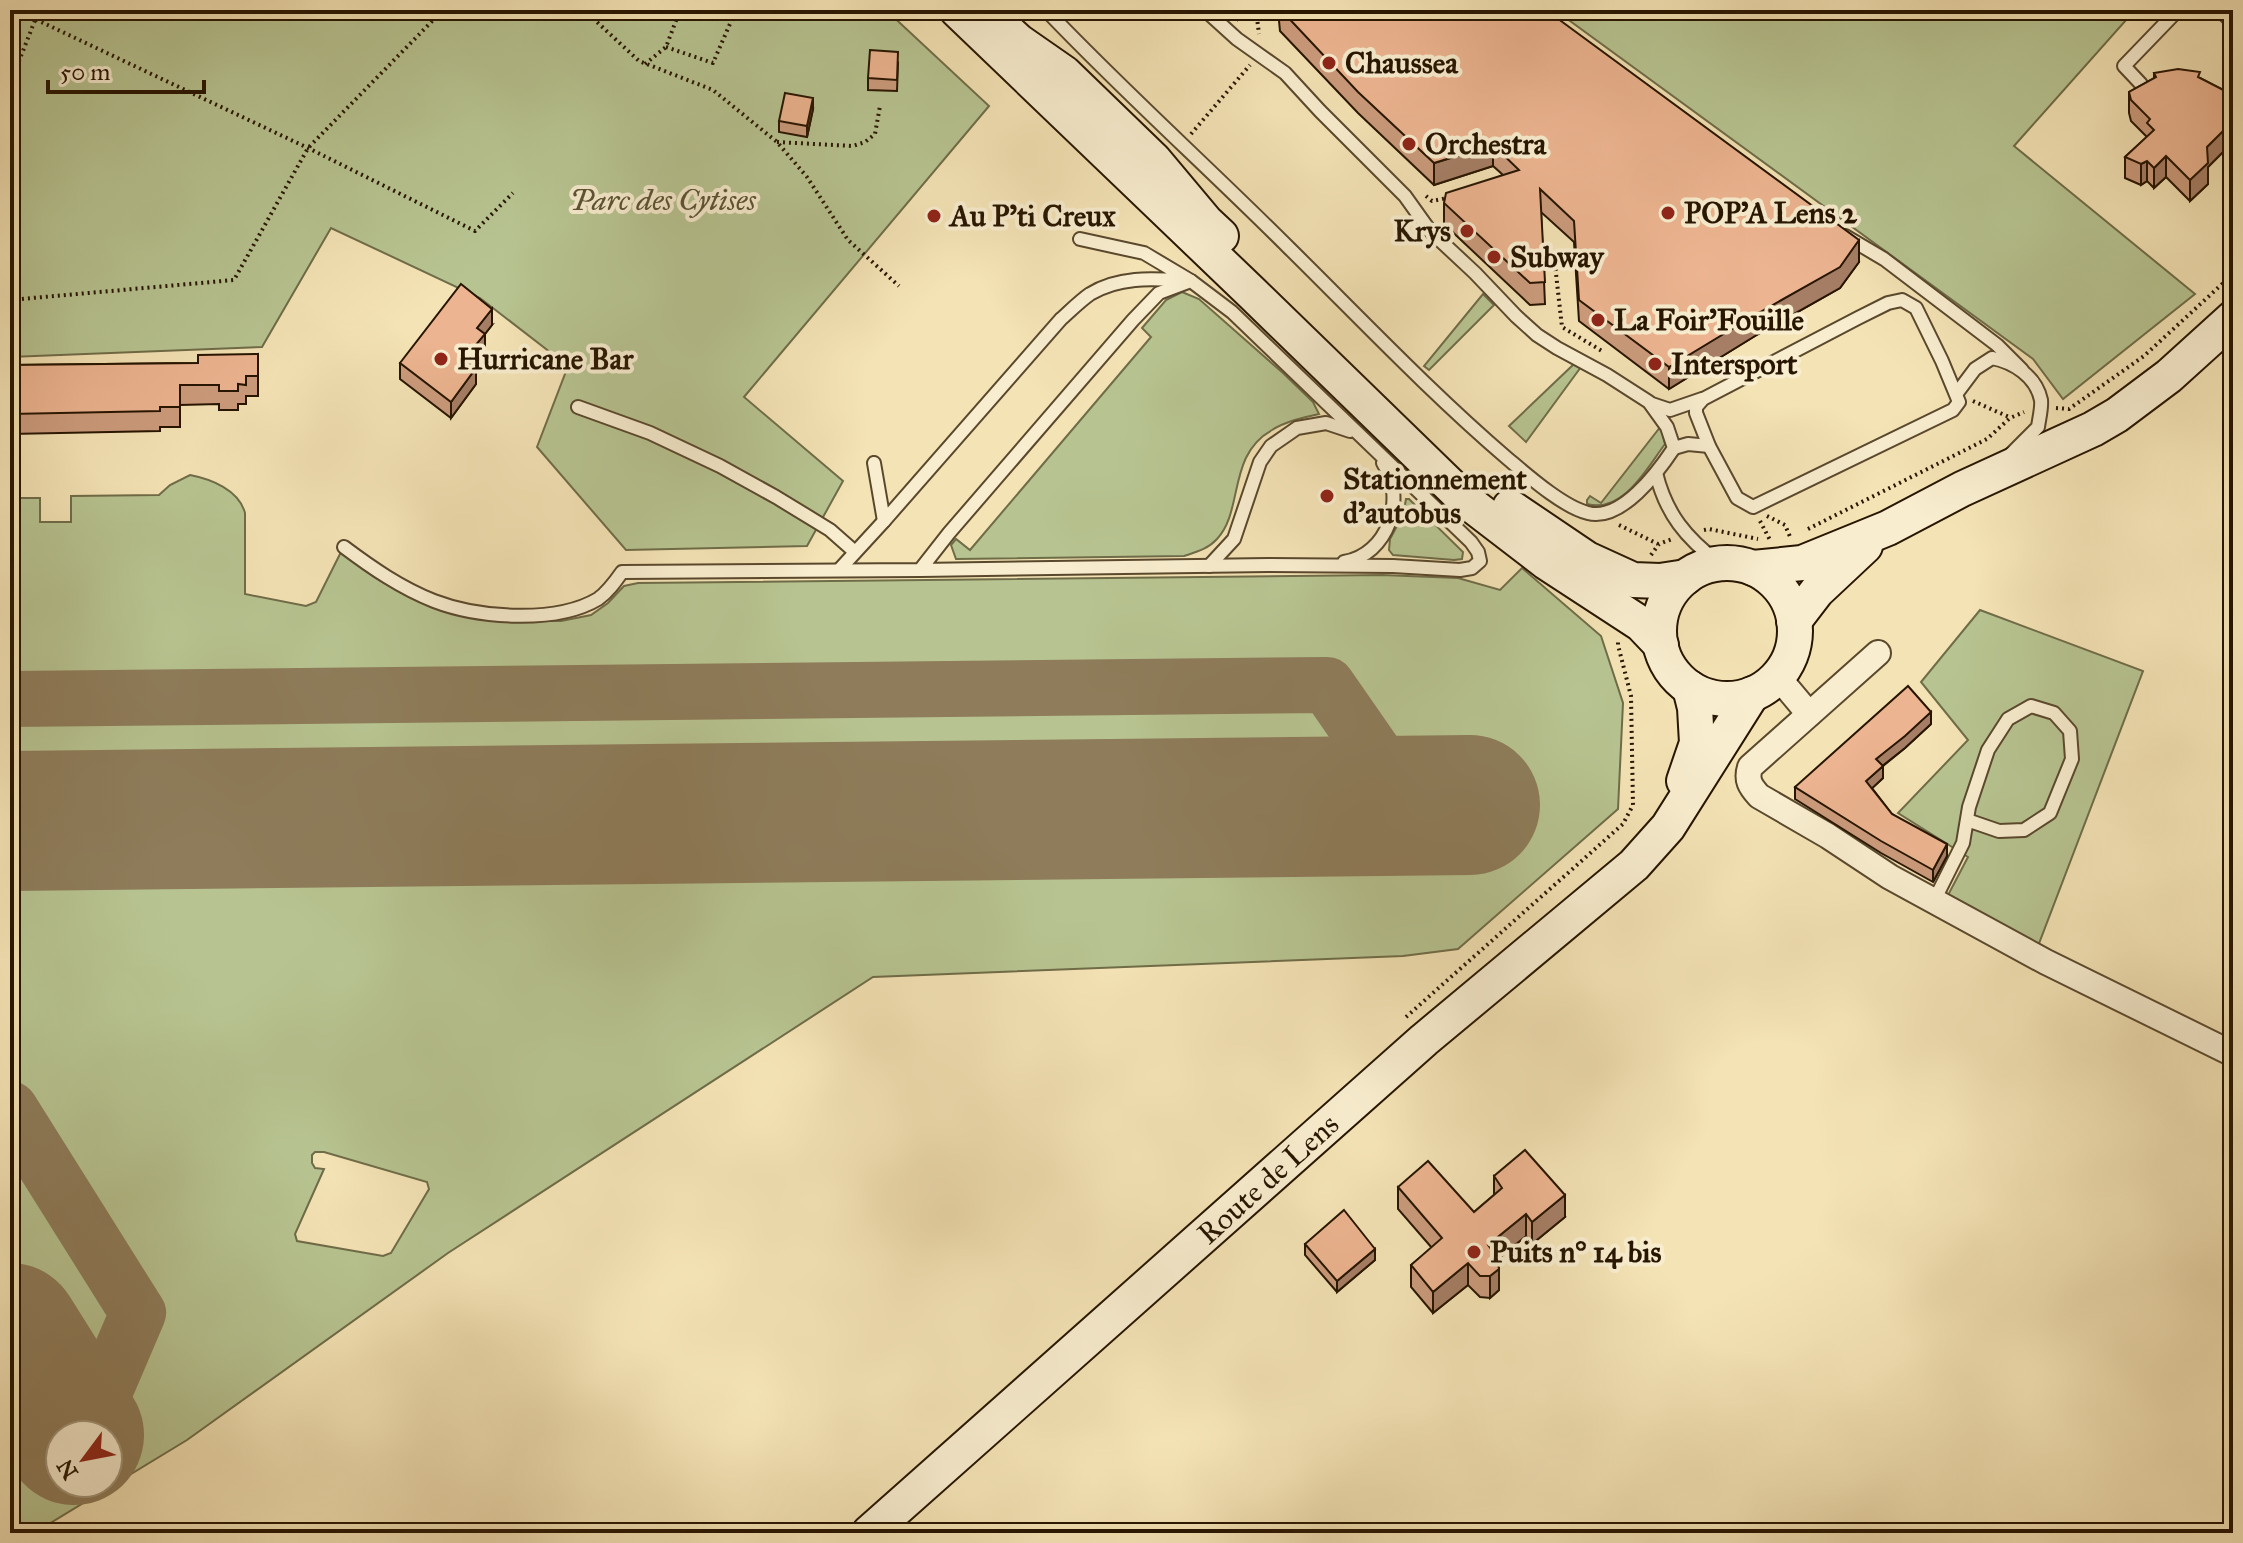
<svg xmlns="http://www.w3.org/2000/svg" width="2243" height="1543" font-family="'IM FELL Great Primer',serif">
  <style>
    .green { fill: #b7c491; stroke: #6f6c48; stroke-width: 2; fill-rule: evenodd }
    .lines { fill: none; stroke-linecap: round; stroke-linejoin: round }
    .taxiway { stroke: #8e7c5a; stroke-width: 56 }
    .runway { stroke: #8e7c5a; stroke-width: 140 }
    .lane-casing { stroke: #5a482d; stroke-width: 16 }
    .street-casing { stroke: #5a482d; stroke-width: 28 }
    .secondary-casing { stroke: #271500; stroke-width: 38 }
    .path { stroke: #271500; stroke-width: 4; stroke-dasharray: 2 4; stroke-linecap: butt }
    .lane { stroke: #f8edcf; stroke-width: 12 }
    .street { stroke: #f8edcf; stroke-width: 24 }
    .secondary { stroke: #f8edcf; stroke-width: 34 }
    .wall { fill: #cb9b7c; stroke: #271500; stroke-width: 2 }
    .shaded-wall { fill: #a57e65; stroke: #271500; stroke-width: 2 }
    .building { fill: #ecb490; stroke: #271500; stroke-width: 2 }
    .poi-dot { fill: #8f2418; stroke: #f8edcf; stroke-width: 3 }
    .labels { text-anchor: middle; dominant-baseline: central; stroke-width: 8; stroke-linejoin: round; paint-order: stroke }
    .poi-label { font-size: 30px; font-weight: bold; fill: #271500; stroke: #f8edcf; text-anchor: start }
    .park-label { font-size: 30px; font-style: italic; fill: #595233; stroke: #f8edcf }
    .street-label { font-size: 30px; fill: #271500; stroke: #f8edcf }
  </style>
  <rect width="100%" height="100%" fill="#f4e3b5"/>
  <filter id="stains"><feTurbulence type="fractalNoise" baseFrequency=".0025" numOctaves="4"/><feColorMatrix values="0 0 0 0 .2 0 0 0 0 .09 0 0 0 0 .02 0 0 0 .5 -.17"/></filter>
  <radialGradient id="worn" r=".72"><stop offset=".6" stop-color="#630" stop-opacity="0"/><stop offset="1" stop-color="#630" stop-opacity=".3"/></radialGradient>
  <g class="green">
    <path d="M10,10H886L989,106L744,397L843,481L807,546L626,550L537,447L568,366L480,298L331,228L262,347L10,357Z"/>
    <path d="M1555,10H2135L2014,146L2195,294L2063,399L2033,359Z"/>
    <path d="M1182,292L1199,299L1283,373L1313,402L1319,414C1303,418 1286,421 1272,430C1227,455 1244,510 1217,539C1208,549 1196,552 1184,556L956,559L951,545L956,539L970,550L1151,337L1142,328L1166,300Z"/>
    <path d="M1483,294L1494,305L1429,370L1424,366Z"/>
    <path d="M1574,364L1581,367L1526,442L1509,426Z"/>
    <path d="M1661,426L1665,444C1647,468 1623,514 1587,504V500L1590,496L1601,503Z"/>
    <path d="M190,475C211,479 239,490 245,513V594L306,606L316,602L341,552L410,596L524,621H561L591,615L608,603L624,586L638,583L1382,575L1458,578L1500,590L1522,568L1601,636L1623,703L1618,809L1458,949L1403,956L873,977L448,1253L187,1440L34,1533H10V518L16,517L15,498H40V522H71V496L159,495L170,485ZM315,1152H324L427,1182L429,1189L391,1253L383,1256L297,1241L295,1234L324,1169L315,1168L312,1163V1155ZM60,1435H108V1483H60Z"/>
    <path d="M1406,499H1409L1463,552L1462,559L1454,560L1393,555L1389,550L1390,539L1403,515Z"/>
    <path d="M1980,610L2143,671L2038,946L1947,897L1968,857L1898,813L1968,740L1921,682Z"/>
  </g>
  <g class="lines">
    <g class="taxiway">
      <path d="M10,699L1327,685L1411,806"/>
      <path d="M10,1109L138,1313L86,1435"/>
    </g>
    <g class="runway">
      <path d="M10,821L1470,805"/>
      <path d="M10,1333L74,1435"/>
    </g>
    <g class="lane-casing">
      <g id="lane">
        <path d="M1046,10C1124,92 1209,168 1289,248C1361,319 1431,393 1508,459C1527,475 1563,507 1588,513C1621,522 1658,472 1674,448L1667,427L1649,402L1607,375L1557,348L1537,335L1516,316L1475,273L1430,231L1405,196L1320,111L1285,73L1237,39L1205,10"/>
        <path d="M2220,10L2233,23"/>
        <path d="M2141,84L2124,66L2178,10"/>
        <path d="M1845,236L1884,259L1997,345L2022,370"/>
        <path d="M1902,300L1916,308L1942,361L1959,402L1953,410L1753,507L1737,498L1709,446L1696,413V407L1703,399L1858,318L1888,303Z"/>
        <path d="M1957,393L1975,369L1992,358C2013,362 2036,376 2041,400C2042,408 2039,419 2038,427L2011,454"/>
        <path d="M1652,404L1670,410L1702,399"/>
        <path d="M578,407L650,433L720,466L776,497L830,530L855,552"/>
        <path d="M1674,448L1688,444L1709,446"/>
        <path d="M874,463L884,521L1061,319C1070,311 1080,301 1090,294C1121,275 1156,279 1191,281L1144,253L1080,239"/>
        <path d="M1656,473C1666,514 1686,538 1719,563"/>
        <path d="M344,547C372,568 401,588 434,601C478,618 556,624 598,599C608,592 615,582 622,572L920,570L949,533L1133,320L1159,293L1191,281L1232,312L1471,542L1478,552L1480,561L1472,568L1460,570L1393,566L1268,565L920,570"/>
        <path d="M1344,562C1388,555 1407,498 1383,463"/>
        <path d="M1209,566L1234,539L1260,462L1271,446L1297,428L1326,423L1350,431"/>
        <path d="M839,570L884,521"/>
        <path d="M1934,901L1963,843L1969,807L1988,750L2008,719L2031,706L2054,713L2070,731L2072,759L2050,813L2024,830L1999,831L1967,820"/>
      </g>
    </g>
    <g class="street-casing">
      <g id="street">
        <path d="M1878,653L1750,767C1746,780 1750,786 1759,796L1828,836L1890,877L2046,962L2233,1054"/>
        <path d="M1778,677L1809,714"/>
      </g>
    </g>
    <g class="secondary-casing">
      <g id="secondary">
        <path d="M957,10L1252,293L1464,499L1546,562L1641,624L1661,645"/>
        <path d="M1003,27L1018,41L1064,73L1154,160L1206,222L1221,236"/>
        <path d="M1510,507L1587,559L1633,580L1660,581L1686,577"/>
        <circle cx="1727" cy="631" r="68"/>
        <path d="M1753,568L1802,563L1888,528L1962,489L2093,429L2117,415L2169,376L2233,318"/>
        <path d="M1794,621L1817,591L1865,546"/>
        <path d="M1684,781L1697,743L1695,708L1690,688"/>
        <path d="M869,1533L1424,1040L1634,865L1668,827L1752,694"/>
      </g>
    </g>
    <g class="path">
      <path d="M29,10L35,19L308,148L475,231L513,193"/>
      <path d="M584,10L639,61L713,90L777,142L807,177L848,240L899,286"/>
      <path d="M1256,10L1259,34"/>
      <path d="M666,47L713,63L736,10"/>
      <path d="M645,64L666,47L680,10"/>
      <path d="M10,84L39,10"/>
      <path d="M1191,134L1250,65"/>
      <path d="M777,142L853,146L865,142L875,134L880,106"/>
      <path d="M1426,196L1432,201L1447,198"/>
      <path d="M1542,244L1554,256L1562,327L1602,351"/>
      <path d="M10,300L234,280L308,148L443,10"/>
      <path d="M1973,401L2009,417"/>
      <path d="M2056,408L2069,409L2144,356L2233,274"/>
      <path d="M1767,516L1785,525L1791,539"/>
      <path d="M1760,521L1770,540"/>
      <path d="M1619,525L1658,544"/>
      <path d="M1808,529L1987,439L2010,418L2024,412"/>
      <path d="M1704,530L1709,529L1758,539"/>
      <path d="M1651,555L1659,544L1672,539"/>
      <path d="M1406,1017L1623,824L1633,805L1631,696L1618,645V639"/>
    </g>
    <use href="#lane" class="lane"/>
    <use href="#street" class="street"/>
    <use href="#secondary" class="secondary"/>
  </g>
  <g class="wall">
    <path d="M1227,10H1261L1238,20Z"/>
    <path d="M1278,10H1546L1859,262L1840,288L1755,336L1669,389L1579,321L1574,242L1541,212L1545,304L1530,305L1444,224V203L1503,175L1493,166L1434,185L1358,113L1280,31Z"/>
    <path d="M898,63L897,91L868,90V78Z"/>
    <path d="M2154,73L2200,78L2229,93H2233V150L2228,154L2225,150L2208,167V184L2190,201L2166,177L2154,188L2147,181L2141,185L2125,178V157L2147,137L2131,121L2129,113V92L2154,78Z"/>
    <path d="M813,109L807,137L779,132V121Z"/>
    <path d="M492,325L485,334V350L472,365L476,384L451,418L400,379V363Z"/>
    <path d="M258,354V396H246V404H238V410H219V404L180,405V427H160V431L10,434V365L198,363Z"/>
    <path d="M1931,724L1905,748L1883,766V778L1872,788L1892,814L1947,856L1933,882L1881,853L1795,799V787Z"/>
    <path d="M1494,1176L1565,1217L1532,1244L1526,1236L1497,1260L1499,1290L1490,1298L1480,1297L1468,1285L1433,1313L1411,1287V1265L1432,1248L1398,1209V1187L1474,1212L1494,1195Z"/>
    <path d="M1367,1240L1375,1260L1337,1292L1305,1255V1244Z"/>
  </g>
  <g class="shaded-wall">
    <path d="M1238,10H1261L1238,20Z"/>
    <path d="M813,98V109L807,137V126Z"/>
    <path d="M2225,129V150L2208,167V184L2190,201V180L2207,147Z"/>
    <path d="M2233,129V150L2228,154V133Z"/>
    <path d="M1493,145V166L1434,185V163Z"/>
    <path d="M2166,156V177L2154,188V168Z"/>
    <path d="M2147,161V181L2141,185V164Z"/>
    <path d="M1859,240V262L1840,288L1755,336L1669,389V367Z"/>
    <path d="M492,309V325L485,334V350L464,375V359L477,328Z"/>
    <path d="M476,368V384L451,418V402Z"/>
    <path d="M1931,712V724L1905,748L1876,771V759Z"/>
    <path d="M1883,766V778L1866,794V781Z"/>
    <path d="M1947,844V856L1933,882V870Z"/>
    <path d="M1565,1195V1217L1532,1244V1222Z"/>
    <path d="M1526,1214V1236L1488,1267V1245Z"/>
    <path d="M1375,1249V1260L1337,1292V1281Z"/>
    <path d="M1468,1263V1285L1433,1313V1292Z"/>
    <path d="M1499,1269V1290L1490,1298V1276Z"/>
  </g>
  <g class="building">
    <path d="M1281,10H1546L1859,240L1840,267L1755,315L1669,367L1579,300L1574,221L1540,189L1545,282L1530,283L1444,203L1446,193L1519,170L1493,145L1434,163L1358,92Z"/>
    <path d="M870,50L898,52L897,80L868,78Z"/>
    <path d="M2178,69L2200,72L2198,77L2229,93L2231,91L2233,93V129L2228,133L2225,129L2207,147L2208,163L2190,180L2166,156L2154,168L2147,161L2141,164L2125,157L2154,130L2147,123L2150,119L2131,100L2129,92L2156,77L2154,73Z"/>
    <path d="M785,93L813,98L807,126L779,121Z"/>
    <path d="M461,284L492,309L477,328L485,334L464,359L476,368L451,402L400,363Z"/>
    <path d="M258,354V376H246V385L238,384V391H219V385H180V407H160V411L10,414V365L198,363V355Z"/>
    <path d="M1908,686L1931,712L1905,736L1876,759L1883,766L1866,781L1892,814L1947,844L1933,870L1881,841L1795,787Z"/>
    <path d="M1525,1150L1565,1195L1532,1222L1526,1214L1488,1245L1497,1257L1499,1269L1490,1276H1480L1468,1263L1433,1292L1411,1265L1442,1238L1398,1187L1428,1161L1474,1212L1502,1188L1494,1176Z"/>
    <path d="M1344,1210L1375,1249L1337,1281L1305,1244Z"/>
  </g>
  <g class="poi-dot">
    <circle cx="1329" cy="63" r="8"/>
    <circle cx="1409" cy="144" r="8"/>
    <circle cx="1668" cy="213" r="8"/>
    <circle cx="934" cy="216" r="8"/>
    <circle cx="1467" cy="231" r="8"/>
    <circle cx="1494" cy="257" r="8"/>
    <circle cx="1598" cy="320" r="8"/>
    <circle cx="441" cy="359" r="8"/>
    <circle cx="1655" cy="364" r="8"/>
    <circle cx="1327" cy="496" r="8"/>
    <circle cx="1474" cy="1252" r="8"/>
  </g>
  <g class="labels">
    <g class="poi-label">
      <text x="1345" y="63">Chaussea</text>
      <text x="1425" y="144">Orchestra</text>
      <text x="1684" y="213">POP'A Lens 2</text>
      <text x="950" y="216">Au P'ti Creux</text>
      <text x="1451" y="231" text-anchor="end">Krys</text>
      <text x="1510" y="257">Subway</text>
      <text x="1614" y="320">La Foir'Fouille</text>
      <text x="457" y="359">Hurricane Bar</text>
      <text x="1671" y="364">Intersport</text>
      <text x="1343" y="479">Stationnement<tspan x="1343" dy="34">d'autobus</tspan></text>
      <text x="1490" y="1252">Puits n° 14 bis</text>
    </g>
    <g class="park-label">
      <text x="663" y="200">Parc des Cytises</text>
    </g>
    <g class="street-label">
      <text transform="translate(1268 1179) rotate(-42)">Route de Lens</text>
    </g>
  </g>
  <rect width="2243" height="1543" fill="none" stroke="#f4e3b5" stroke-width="40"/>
  <rect x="12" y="12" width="2219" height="1519" fill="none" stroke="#271500" stroke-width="4"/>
  <rect x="20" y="20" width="2203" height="1503" fill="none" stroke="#271500" stroke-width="2"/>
  <g transform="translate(84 1459) rotate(238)"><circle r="38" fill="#f8edcf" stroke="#a4977c" stroke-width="2"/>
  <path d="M0-6L14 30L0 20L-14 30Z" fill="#8f2418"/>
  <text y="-12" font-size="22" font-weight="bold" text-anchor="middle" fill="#271500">N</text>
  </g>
  <path d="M48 80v12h156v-12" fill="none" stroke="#271500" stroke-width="4"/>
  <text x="60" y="80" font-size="24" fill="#271500" stroke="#f8edcf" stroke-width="6" paint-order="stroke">50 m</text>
  <rect width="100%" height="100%" filter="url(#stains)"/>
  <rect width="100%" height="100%" fill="url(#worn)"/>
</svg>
